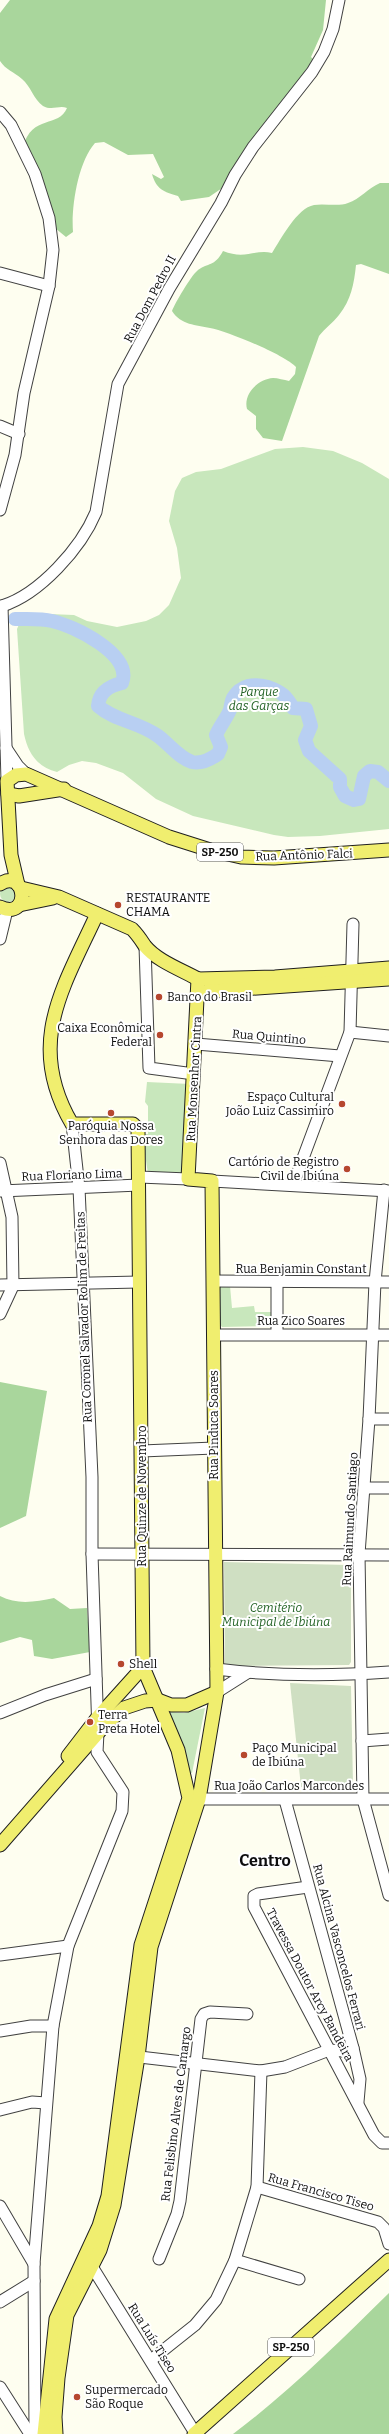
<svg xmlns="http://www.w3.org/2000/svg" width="389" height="2434" font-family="Bitter,serif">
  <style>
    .green { fill: #c8e7bc }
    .forest { fill: #a9d69c }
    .cemetery { fill: #cfdfc2 }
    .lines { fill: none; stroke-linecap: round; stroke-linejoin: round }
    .river { stroke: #b8cff2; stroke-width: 14 }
    .minor-casing { stroke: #414141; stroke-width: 13 }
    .major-casing { stroke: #1f1f1f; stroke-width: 15 }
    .minor { stroke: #fff; stroke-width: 11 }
    .major { stroke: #f0ee6f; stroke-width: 13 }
    .poi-dot { fill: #b6472f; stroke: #fff; stroke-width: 1.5 }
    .labels { text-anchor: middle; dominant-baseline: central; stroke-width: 4; stroke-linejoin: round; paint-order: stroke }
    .shield { fill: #fff; stroke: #565656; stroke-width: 1 }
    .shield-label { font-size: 11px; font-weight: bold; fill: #0e0e0e }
    .street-label { font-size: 12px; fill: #0e0e0e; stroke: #fff }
    .park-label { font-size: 12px; font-style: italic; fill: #226224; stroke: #fff }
    .poi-label { font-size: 12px; fill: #0e0e0e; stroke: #fff; text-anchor: start }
    .district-label { font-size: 16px; font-weight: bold; fill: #0e0e0e; stroke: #fff }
  </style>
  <rect width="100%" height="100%" fill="#fefef0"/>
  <g class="green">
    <path d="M303,447L333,451L362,463L389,479V829L320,836L288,837L274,835L193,816L156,799L123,773L96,763L82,761L69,765L57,772C37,767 28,753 24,734L17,629L24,613L74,615L87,621L117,627L146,621L159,615L169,605L181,578L177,548L169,521L175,491L182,478L196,472L221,469L275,449Z"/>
    <circle cx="8" cy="894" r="8"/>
    <path d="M147,1082L190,1084L187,1176L148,1174L142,1134H148V1106L145,1102Z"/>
    <path d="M217,1285L230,1286L232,1308L254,1306L255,1312H273V1326L222,1327L218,1322Z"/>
    <path d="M205,1708L192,1773L187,1772L170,1712L184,1713Z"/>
  </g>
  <g class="forest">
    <path d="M10,0H326L323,30L311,57L313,59L319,57V67L314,79L231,182L209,197L181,201L178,196C164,192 156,189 152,174L161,179L164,177L153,154L128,155L104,142L95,143C78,162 71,207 73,232L66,237L55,228L23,147C32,114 59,128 67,108C59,105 52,111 43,106C34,100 30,85 22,79C14,72 6,70 0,61V13Z"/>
    <path d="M380,183H389V274L361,264L356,265C354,284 351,300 339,315C333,323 325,328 319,336L282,441L263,438L256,429V416L247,409C243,394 258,379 273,378C278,378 284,380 289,381L295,374L296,367C285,355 227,331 210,328C196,325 181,325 172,311C175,303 191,276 197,271C207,262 214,268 223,251C245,260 255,249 272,253C281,239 297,208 314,205C325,203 338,207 348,203C360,199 368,188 380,183Z"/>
    <path d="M0,1382L47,1391L26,1516L0,1528Z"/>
    <path d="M0,1596C17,1605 35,1602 54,1598L70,1609L87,1608L90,1652L52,1659L34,1656L32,1640L20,1637L0,1643Z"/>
    <path d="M389,2293V2434H233C289,2392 339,2342 389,2293Z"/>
  </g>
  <g class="cemetery">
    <path d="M224,1562L348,1565L351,1575V1662L349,1665L225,1666Z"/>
    <path d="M290,1683L351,1686L353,1784L348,1789L301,1787Z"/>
  </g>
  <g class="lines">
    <path class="river" d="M15,619C27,619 40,618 52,621C74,626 133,654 122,683C109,686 99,692 98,706C115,721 139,722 158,736C169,744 179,758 192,762C201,764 211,759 218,754L221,747L216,735C220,726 226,719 230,710C231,706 231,702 233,698C241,685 254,683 268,687C282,692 286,696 293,708L306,709L311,726L305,740L309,751L340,779V787L345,796L354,800L359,799L364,776L370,771L378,772L389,781"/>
    <g class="minor-casing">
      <g id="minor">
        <path d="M0,112L11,125L35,174L49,218L53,250L49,286L24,393L15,455L0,510"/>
        <path d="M0,273L49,286"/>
        <path d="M0,426L19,434"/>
        <path d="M2,606C40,594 81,548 96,512L118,384L169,289L221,203L235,175L253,147L312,72L324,52L333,29L339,0"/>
        <path d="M2,606L7,781"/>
        <path d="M6,748L18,766L26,774"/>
        <path d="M0,939L7,910"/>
        <path d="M145,946L149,1068L194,1074"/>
        <path d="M350,1032L389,1036"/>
        <path d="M196,1044L340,1056"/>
        <path d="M0,1163L12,1217L13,1286L0,1314"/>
        <path d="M139,1177L188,1179"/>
        <path d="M212,1181L389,1191"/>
        <path d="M293,1185L350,1032L353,924"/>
        <path d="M384,1190L375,1282L369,1419L359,1554L363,1799L389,1895"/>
        <path d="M1,1191L139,1185"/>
        <path d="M213,1281L389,1282"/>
        <path d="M277,1282V1334"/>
        <path d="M0,1285L139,1282"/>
        <path d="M213,1335H389"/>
        <path d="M369,1419H389"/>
        <path d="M142,1451L214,1448"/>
        <path d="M364,1488H389"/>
        <path d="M92,1554L389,1555"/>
        <path d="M216,1669C272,1676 332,1676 389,1672"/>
        <path d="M217,1692L247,1673"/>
        <path d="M0,1713L45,1695L96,1679"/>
        <path d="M362,1741L389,1739"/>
        <path d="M192,1799H389"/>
        <path d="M285,1800L353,2048L360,2079L358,2102"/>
        <path d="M308,1887L258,1894L254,1896V1907L374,2135L382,2143H389"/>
        <path d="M0,1955L68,1946"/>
        <path d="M0,2031L31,2026H53"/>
        <path d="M131,2056L261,2071L285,2067L329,2050L343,2051L353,2048"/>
        <path d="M0,2110L32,2102L46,2103"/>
        <path d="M257,2187L378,2222L384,2228L389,2244"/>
        <path d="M0,2206L34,2264"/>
        <path d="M159,2259L177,2214L180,2201L201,2019L204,2014L210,2012L247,2014"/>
        <path d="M235,2260L299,2279"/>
        <path d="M86,2262L91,2265L195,2433"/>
        <path d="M0,2302L34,2281"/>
        <path d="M151,2360L195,2325L216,2300L235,2260L257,2187L261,2071"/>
        <path d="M0,2387L30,2434"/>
        <path d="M35,2430L34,2264L53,2026L68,1946L122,1811L123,1792L97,1752L98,1733L92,1554V1477L79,1188L72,1124"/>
      </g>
    </g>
    <g class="major-casing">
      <g id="major">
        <path d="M8,794L19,796L64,789"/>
        <path d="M0,884C26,867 32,921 0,907"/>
        <path d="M18,885L11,855L7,781L16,775L26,774L169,837L210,850L241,857L274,858L389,850"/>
        <path d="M21,888L59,897L132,929C138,935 141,940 145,946C157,961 182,970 198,979"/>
        <path d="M19,905L53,898"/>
        <path d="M198,979L275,977L389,968"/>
        <path d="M199,992L389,979"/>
        <path d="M68,1756L98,1717L143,1667"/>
        <path d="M0,1845L104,1726L124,1708L145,1701L158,1700L171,1705H187L217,1692"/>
        <path d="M44,2434L56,2319L99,2226L108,2196L141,1945L189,1798L178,1750L143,1667L138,1129L133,1124H72C25,1044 63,988 97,914"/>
        <path d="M56,2434L55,2417L58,2378L67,2315L100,2250L114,2205L138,2057L151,1947L199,1799L217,1692L212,1181L188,1179L198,979"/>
        <path d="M194,2434L389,2260"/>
      </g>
    </g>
    <use href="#minor" class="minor"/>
    <use href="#major" class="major"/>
  </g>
  <g class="poi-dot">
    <circle cx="118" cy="905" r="4"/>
    <circle cx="159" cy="997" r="4"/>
    <circle cx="160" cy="1035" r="4"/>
    <circle cx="342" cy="1104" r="4"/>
    <circle cx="111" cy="1113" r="4"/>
    <circle cx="347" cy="1169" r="4"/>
    <circle cx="121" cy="1664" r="4"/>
    <circle cx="90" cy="1722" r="4"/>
    <circle cx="244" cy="1755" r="4"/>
    <circle cx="77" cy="2397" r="4"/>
  </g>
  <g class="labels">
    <g class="shield">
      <rect x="197" y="843" width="46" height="18" rx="3"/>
      <rect x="268" y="2338" width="46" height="18" rx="3"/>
    </g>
    <g class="shield-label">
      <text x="220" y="852">SP-250</text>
      <text x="291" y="2347">SP-250</text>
    </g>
    <g class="street-label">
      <text transform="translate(150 299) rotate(-62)">Rua Dom Pedro II</text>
      <text transform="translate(304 855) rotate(-2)">Rua Antônio Falci</text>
      <text transform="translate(269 1037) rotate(5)">Rua Quintino</text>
      <text transform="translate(194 1079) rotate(-87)">Rua Monsenhor Cintra</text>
      <text transform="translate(72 1175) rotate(-2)">Rua Floriano Lima</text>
      <text x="301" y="1269">Rua Benjamin Constant</text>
      <text transform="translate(84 1317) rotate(-92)">Rua Coronel Salvador Rolim de Freitas</text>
      <text x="301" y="1321">Rua Zico Soares</text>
      <text transform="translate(214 1425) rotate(-90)">Rua Pinduca Soares</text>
      <text transform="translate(142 1496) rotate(-90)">Rua Quinze de Novembro</text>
      <text transform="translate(350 1519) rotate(-87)">Rua Raimundo Santiago</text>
      <text x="289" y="1786">Rua João Carlos Marcondes</text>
      <text transform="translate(339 1947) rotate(75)">Rua Alcina Vasconcelos Ferrari</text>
      <text transform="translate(310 1985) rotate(62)">Travessa Doutor Arcy Bandeira</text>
      <text transform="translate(176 2114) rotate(-83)">Rua Felisbino Alves de Camargo</text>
      <text transform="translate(321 2192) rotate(16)">Rua Francisco Tiseo</text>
      <text transform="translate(152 2338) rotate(58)">Rua Luís Tiseo</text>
    </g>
    <g class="park-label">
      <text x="259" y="692">Parque<tspan x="259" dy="14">das Garças</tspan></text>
      <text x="276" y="1608">Cemitério<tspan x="276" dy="14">Municipal de Ibiúna</tspan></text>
    </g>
    <g class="poi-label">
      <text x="126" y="898">RESTAURANTE<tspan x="126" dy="14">CHAMA</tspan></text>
      <text x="167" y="997">Banco do Brasil</text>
      <text x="152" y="1028" text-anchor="end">Caixa Econômica<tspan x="152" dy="14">Federal</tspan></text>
      <text x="334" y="1097" text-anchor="end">Espaço Cultural<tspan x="334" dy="14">João Luiz Cassimiro</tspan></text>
      <text x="111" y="1126" text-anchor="middle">Paróquia Nossa<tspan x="111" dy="14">Senhora das Dores</tspan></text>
      <text x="339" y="1162" text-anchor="end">Cartório de Registro<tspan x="339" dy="14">Civil de Ibiúna</tspan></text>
      <text x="129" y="1664">Shell</text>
      <text x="98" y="1715">Terra<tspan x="98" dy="14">Preta Hotel</tspan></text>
      <text x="252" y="1748">Paço Municipal<tspan x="252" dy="14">de Ibiúna</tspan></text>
      <text x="85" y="2390">Supermercado<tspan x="85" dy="14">São Roque</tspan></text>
    </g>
    <g class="district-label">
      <text x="265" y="1860">Centro</text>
    </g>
  </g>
</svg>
